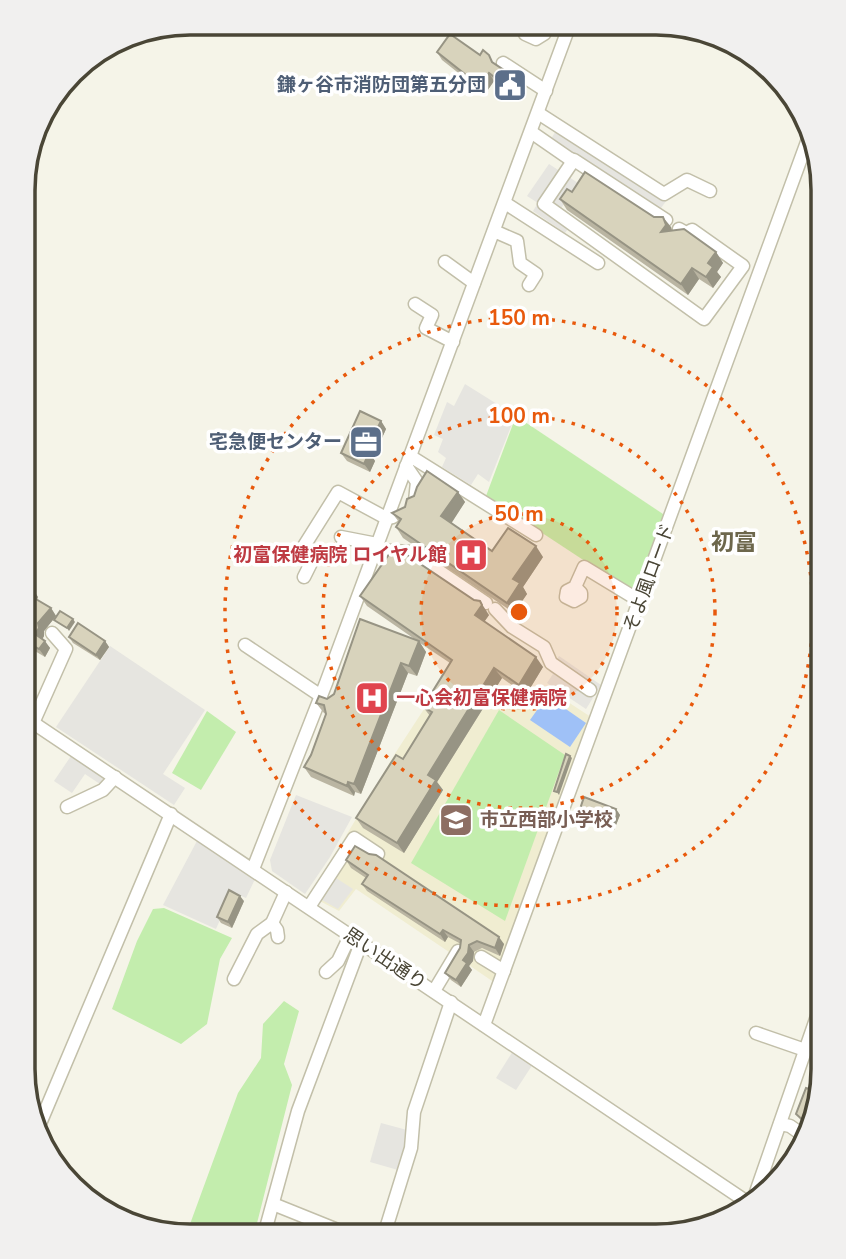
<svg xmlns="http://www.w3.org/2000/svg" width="846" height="1259" font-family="'Nunito Sans','Noto Sans JP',sans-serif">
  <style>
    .education { fill: #f0edd1 }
    .green { fill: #c3edad }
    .parking { fill: #e6e5e0 }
    .water { fill: #9fc1f7 }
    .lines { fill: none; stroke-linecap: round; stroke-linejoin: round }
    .minor-casing { stroke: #c2bfa9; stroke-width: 15 }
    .minor { stroke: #fff; stroke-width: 12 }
    .wall { fill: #bab5a2 }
    .shaded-wall { fill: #979484 }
    .building { fill: #d8d3bc; stroke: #979484; stroke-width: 2 }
    .ring { fill: none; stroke: #e8590c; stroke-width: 3.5; stroke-dasharray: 3.5 7 }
    .labels { text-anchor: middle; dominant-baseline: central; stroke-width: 7; stroke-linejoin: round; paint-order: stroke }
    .service-label { font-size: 19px; font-weight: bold; fill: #4e5e75; stroke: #fff; text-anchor: end }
    .health-label { font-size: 19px; font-weight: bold; fill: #be3a42; stroke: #fff; text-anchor: end }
    .street-label { font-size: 19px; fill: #4a4636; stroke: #fff }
    .education-label { font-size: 19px; font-weight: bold; fill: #785e54; stroke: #fff; text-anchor: start }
    .quarter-label { font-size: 23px; font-weight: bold; fill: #6d674c; stroke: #fff }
    .rim { fill: none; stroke: #4a4636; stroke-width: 3.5 }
    .centre { fill: #e8590c; stroke: #fff; stroke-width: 3.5 }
    .ring-label { font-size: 21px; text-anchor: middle; font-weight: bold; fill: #e8590c; stroke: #fff; stroke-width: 7; stroke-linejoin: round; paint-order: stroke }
  </style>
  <rect width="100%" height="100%" fill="#f5f4e8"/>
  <path class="education" d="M456,660L529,710L545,687L594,719L495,983L460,959L444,981L436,976L449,952L356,889L339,911L310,896L396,752Z"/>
  <g class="green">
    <path d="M516,416L666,516L635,594L486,496Z"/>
    <path d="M499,710L565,755L505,921L411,863Z"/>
    <path d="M207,711L236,732L201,790L172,773Z"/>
    <path d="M164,908L232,938L220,959L207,1024L181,1044L112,1009L137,941L153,909Z"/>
    <path d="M284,1001L299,1011L284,1064L292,1085L254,1235H186L238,1093L261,1058L263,1024Z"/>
  </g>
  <g class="parking">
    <path d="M557,129L666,201L659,211L551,139Z"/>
    <path d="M549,164L578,183L560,210L574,220L565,233L533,211L538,203L527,196Z"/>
    <path d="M465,384L505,409L500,418L512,424L489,482L478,474L471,485L442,467L446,458L438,452L443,439L434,435L447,402L454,406Z"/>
    <path d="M110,646L205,710L163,774L185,788L174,805L56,727Z"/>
    <path d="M559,656L601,685L586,709L547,683L553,674L549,671Z"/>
    <path d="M71,756L104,777L100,784L85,774L72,793L54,781Z"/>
    <path d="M296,795L352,817L330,857L305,894L272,871L270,860Z"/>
    <path d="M198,839L255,879L246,898L232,892L216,929L163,905Z"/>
    <path d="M336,878L353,889L338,909L322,900Z"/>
    <path d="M513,1051L533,1064L516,1090L496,1078Z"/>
    <path d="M381,1123L407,1130V1146L398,1170L370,1162Z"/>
  </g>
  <path class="water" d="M547,696L586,723L570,747L530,720Z"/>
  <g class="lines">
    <g class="minor-casing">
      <g id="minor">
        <path d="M525,34L536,39L544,34L543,27"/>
        <path d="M503,63L546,91"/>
        <path d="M538,113L664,194L687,180L710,191"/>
        <path d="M531,132L570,159"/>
        <path d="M24,202L29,189L24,187"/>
        <path d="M505,203L598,263"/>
        <path d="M666,220L574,160L570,159L571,164L544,204L704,319L743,266L692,230L686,233L679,229"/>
        <path d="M494,231L517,241L520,263L536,274L529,285"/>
        <path d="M445,262L474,283"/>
        <path d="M415,304L432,315L426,328L453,342"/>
        <path d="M410,456L536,535"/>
        <path d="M406,466L417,482L415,501"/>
        <path d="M341,537L377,544"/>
        <path d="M374,550L411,552L486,603"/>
        <path d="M304,577L311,563L299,554L338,492L386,518L393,517"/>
        <path d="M575,587L581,593V597L574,601L566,597L567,591L575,587L584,567L640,601"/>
        <path d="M495,609L512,627L544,647L551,663L590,690"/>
        <path d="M245,645L321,696"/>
        <path d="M23,716L747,1202"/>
        <path d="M33,723L66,649L52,633"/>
        <path d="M67,807L103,790L115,777"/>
        <path d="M253,869L326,683L569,27"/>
        <path d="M309,907L354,838L378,854"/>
        <path d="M272,923L277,930L278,937"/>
        <path d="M481,957L504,971"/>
        <path d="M326,972L338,961L350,936"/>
        <path d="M234,979L257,934L272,923L286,892"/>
        <path d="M434,991L458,951"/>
        <path d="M484,1025L811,131"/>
        <path d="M756,1033L805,1050"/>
        <path d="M780,1124L790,1126L804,1136"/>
        <path d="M36,1133L171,814"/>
        <path d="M755,1195L823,999"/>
        <path d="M273,1204L350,1235"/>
        <path d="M264,1235L298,1111L361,943"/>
        <path d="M384,1235L411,1148L414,1112L451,1002"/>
      </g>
    </g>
    <use href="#minor" class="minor"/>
  </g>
  <g class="wall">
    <path d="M437,52L480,55L516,78L521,86L514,95L494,81L485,94L442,60Z"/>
    <path d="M560,199L671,227L672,231L716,252L723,263L717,272L721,277L713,288L699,279L688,295L567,210Z"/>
    <path d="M381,421L386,429L373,458L375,461L370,472L347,461L341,453Z"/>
    <path d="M458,492L465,502L451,523L492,551L543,557L523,587L527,594L514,613L403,538L396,527L399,522L392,513Z"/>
    <path d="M24,584L38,597L37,600L51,608L56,616L44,631V636L42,639L50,648L45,657L23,644Z"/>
    <path d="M360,596L489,615L484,622L543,667L526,695L502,678L437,782L443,790L404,853L363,828L356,818L403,759L430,716L423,707L450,663L420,643L426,652L417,676L408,673L361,794L355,792L354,796L311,777L304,767L311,755L326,714L324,713L316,703L327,699L416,640L367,606Z"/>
    <path d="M69,637L105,641L109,647L100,660L73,643Z"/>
    <path d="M616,809L620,815L614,830L583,817L579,812Z"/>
    <path d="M346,860L504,944L500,956L482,948L474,952L473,961L469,966L472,970L461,987L451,980L445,973L460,948L461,944L448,937L445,942L367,891L362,884L366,878L351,868Z"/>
    <path d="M244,901L232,928L221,923L217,917Z"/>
    <path d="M819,1092L807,1128L796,1114Z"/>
  </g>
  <g class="shaded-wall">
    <path d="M489,73L494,81L485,94L480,86Z"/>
    <path d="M516,78L521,86L514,95L508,88Z"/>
    <path d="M663,217L671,227L673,235L661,232Z"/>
    <path d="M716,252L723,263L717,272L721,277L713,288L706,277L708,263Z"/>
    <path d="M692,268L699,279L688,295L681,284Z"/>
    <path d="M381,421L386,429L373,458L375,461L370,472L364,464L366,452Z"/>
    <path d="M458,492L465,502L449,527L441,516Z"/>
    <path d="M536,546L543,557L523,587L527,594L514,613L507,603L513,579Z"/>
    <path d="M33,589L38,597L35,603L29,595Z"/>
    <path d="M480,601L489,615L482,625L475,615Z"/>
    <path d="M51,608L56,616L44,631V636L41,642L35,634L38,623Z"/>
    <path d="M73,619L75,622L69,631L67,628Z"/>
    <path d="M45,641L50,648L45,657L39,649Z"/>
    <path d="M105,641L109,647L100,660L96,655Z"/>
    <path d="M419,641L426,652L417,676L409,666Z"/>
    <path d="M536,657L543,667L526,695L519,685Z"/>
    <path d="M401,663L408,673L361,794L354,784Z"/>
    <path d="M494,668L502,678L437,782L443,790L404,853L397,843L428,775Z"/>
    <path d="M570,756L572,758L559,795L557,792Z"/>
    <path d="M348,782L355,792L354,796L347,786Z"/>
    <path d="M616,809L620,815L614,830L610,824Z"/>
    <path d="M240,896L244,901L232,928L228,922Z"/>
    <path d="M443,930L448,937L445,942L440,934Z"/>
    <path d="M499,937L504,944L500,956L495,948Z"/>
    <path d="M469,945L474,952L473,961L469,966L472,970L461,987L456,980Z"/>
  </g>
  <g class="building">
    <path d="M450,34L480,55L483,50L489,55L492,62L516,78L508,88L489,73L480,86L437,52Z"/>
    <path d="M585,172L654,217H663L666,225L661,232L684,229L716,252L708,263L713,267L706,277L692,268L681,284L560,199L567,189L572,192Z"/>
    <path d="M360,411L381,421L366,452L369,453L364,464L341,453Z"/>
    <path d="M427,471L458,492L441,516L492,551L508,528L536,546L513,579L520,583L507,603L396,527L401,519L392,513L405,507L407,499L414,496L417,487Z"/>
    <path d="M392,550L401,551L474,600L480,601L482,605L475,615L536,657L519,685L494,668L428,775L436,780L397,843L356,818L396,755L403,759L432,712L423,707L452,660L360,596Z"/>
    <path d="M24,584L33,589L29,595L51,608L38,623L39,628L35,634L45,641L39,649L23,640Z"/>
    <path d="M60,611L73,619L67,628L54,620Z"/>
    <path d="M360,619L419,641L409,666L401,663L354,784L348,782L347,786L304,767L311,755L326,714L324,705L316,703L319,696L327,699L334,694Z"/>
    <path d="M78,623L105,641L96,655L69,637Z"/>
    <path d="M566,754L570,756L557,792L554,791Z"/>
    <path d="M584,797L616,809L610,824L579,812Z"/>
    <path d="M355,846L369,854L376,855L499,937L495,948L477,941L469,945L468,953L463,960L467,963L456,980L445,973L460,948L461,940L443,930L440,934L362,884L368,875L346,860Z"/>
    <path d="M229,890L240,896L228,922L217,917Z"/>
    <path d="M806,1088L819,1092L808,1124L805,1122L796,1114Z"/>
  </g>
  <circle cx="519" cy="612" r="98" fill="#e8590c" fill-opacity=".12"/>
  <g class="ring">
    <circle cx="519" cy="612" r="98"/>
    <circle cx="519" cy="612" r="196"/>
    <circle cx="519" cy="612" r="294"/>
  </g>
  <defs>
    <g id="civic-square" transform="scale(1.75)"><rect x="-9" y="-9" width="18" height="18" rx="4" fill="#5c6f8a" stroke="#fff"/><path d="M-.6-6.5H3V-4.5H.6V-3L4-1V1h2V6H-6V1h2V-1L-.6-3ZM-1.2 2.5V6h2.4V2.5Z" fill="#fff"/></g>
    <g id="office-square" transform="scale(1.75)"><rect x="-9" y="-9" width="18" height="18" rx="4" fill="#5c6f8a" stroke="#fff"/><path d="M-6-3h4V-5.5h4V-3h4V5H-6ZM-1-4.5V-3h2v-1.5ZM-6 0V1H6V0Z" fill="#fff"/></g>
    <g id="hospital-square" transform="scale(1.75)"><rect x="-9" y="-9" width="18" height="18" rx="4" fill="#e0444e" stroke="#fff"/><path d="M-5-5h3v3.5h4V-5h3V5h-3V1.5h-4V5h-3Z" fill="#fff"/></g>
    <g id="school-square" transform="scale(1.75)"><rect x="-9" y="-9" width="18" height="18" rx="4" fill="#8d6e63" stroke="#fff"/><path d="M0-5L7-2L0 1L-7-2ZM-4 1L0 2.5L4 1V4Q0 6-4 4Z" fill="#fff"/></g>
  </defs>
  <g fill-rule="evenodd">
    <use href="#civic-square" x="510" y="85"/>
    <use href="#office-square" x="366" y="442"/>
    <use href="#hospital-square" x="471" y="555"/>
    <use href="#hospital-square" x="372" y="698"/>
    <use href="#school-square" x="456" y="820"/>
  </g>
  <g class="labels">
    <g class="service-label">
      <text x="486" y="85">鎌ヶ谷市消防団第五分団</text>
      <text x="342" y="442">宅急便センター</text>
    </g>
    <g class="health-label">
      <text x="447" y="555">初富保健病院 ロイヤル館</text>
      <text x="396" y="698" text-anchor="start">一心会初富保健病院</text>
    </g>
    <g class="street-label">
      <text transform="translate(649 578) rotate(-70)">そよ風ロード</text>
      <text transform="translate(385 959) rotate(34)">思い出通り</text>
    </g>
    <g class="education-label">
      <text x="480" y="820">市立西部小学校</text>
    </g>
    <g class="quarter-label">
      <text x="734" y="542">初富</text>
    </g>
  </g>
  <path d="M0 0H846V1259H0ZM190 35H656A155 155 0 0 1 811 190V1069A155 155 0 0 1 656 1224H190A155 155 0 0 1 35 1069V190A155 155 0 0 1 190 35Z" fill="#f1f0ef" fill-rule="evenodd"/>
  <path class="rim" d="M190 35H656A155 155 0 0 1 811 190V1069A155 155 0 0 1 656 1224H190A155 155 0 0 1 35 1069V190A155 155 0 0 1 190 35Z"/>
  <circle cx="519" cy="612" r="10" class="centre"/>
  <g class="ring-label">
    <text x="519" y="325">150 m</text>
    <text x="519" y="423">100 m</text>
    <text x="519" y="521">50 m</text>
  </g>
</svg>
